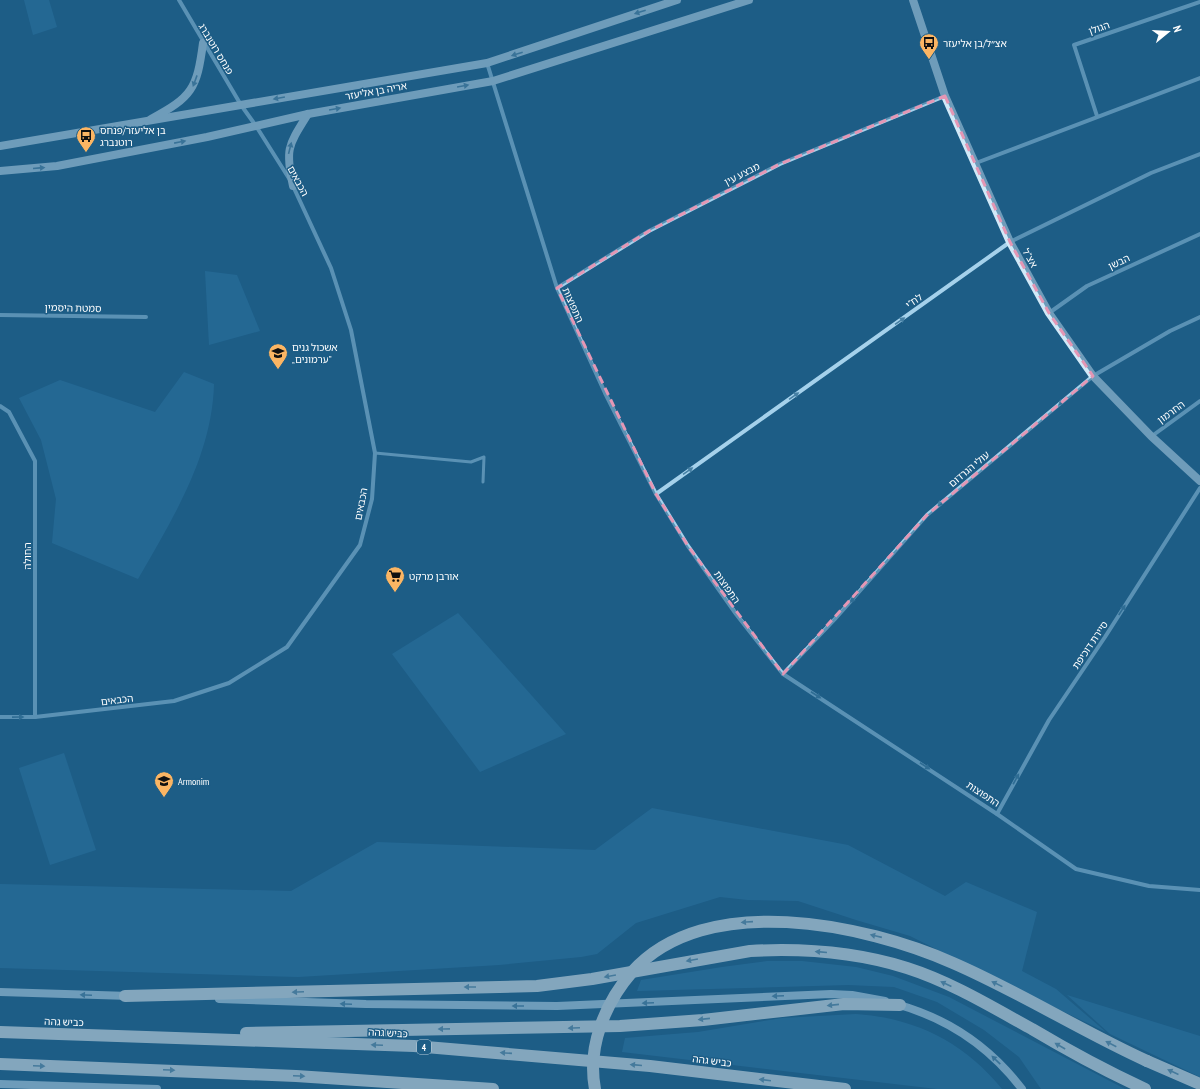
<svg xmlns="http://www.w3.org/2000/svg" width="1200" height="1089" font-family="'PT Sans Narrow','Noto Sans Hebrew',sans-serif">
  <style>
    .green { fill: #2d76a3 }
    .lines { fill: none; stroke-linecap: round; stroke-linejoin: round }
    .lane { stroke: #a5d1eb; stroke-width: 3 }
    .street { stroke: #a5d1eb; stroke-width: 4 }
    .secondary { stroke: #d1e9f8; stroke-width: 8 }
    .highway { stroke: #fff; stroke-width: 12 }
    .highway-bridge { stroke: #fff; stroke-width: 12 }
    .oneway { fill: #5c8eae }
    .oneway2 { fill: #4680a4 }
    .oneway3 { fill: #779eb6 }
    .marked { fill: none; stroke: #e497b5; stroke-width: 3; stroke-dasharray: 8 5; stroke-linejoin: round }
    .labels { text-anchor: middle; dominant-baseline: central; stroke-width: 3; stroke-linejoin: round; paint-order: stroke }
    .shield { fill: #1d5d86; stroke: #bbcedb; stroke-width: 1 }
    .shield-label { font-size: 9px; font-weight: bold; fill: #fff }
    .street-label { font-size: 10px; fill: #fff; stroke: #1d5d86 }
    .poi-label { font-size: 10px; fill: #fff; stroke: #1d5d86; text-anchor: start }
  </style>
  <rect width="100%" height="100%" fill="#1d5d86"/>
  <g class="green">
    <path d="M24,0H49L57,27L33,35Z"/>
    <path d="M205,271L237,275L260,331L209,345Z"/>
    <path d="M184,372L214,384C212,456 173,518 138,579L52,543L56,499L41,440L19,398L60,380L155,412Z"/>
    <path d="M458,613L566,734L480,772L392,654Z"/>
    <path d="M64,753L96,850L50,865L19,768Z"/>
    <path d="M652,808L848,845L945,896L966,882L1037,912L1022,971L1056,989L1106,1032L1008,985L910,936L856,920L798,901L748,900L720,897L636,923L597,954L581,957L499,965L298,977L0,968V884L291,891L377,842L595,850Z"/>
    <path d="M767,961H802L856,967L893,976L949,997L1125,1089H1041L1019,1057L984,1030L937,1002L894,987L848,985L637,991L641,980L722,967Z"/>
    <path d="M1067,995L1200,1036V1077L1110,1034Z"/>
    <path d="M856,1014C915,1018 964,1042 1002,1089H937L622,1052L625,1038L698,1032L782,1018Z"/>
  </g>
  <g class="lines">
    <path class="lane" d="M375,453L471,462L484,457L483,482"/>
    <g class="street">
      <path d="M179,0L241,105L256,126L290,180"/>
      <path d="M487,63L557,288L605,393L656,494L688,546L736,614L783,674L997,814L1076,869L1149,886L1200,890"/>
      <path d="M1097,116L1074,45L1200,2"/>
      <path d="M976,163L1200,78"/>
      <path d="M557,288L649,231L780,164L945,96"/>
      <path d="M1049,313L1087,286L1200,234"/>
      <path d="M0,315L146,317"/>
      <path d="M0,406L9,412L35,461V717"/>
      <path d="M1152,436L1200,401"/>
      <path d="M656,494L1010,242L1151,173L1200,154"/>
      <path d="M783,674L835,619L927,515L1093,376L1170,331L1200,317"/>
      <path d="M0,717H35L174,701L229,683L287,647L360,545L372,499L375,453L351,330L331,268L293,186"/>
      <path d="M997,814L1049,720L1105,637L1200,488"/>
    </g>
    <g class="secondary">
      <path d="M913,0L945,96L1010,242L1049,313L1093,376L1151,436L1200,481"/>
      <path d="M151,119C192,97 197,89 203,43"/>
      <path d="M0,146L487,63L677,0"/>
      <path d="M0,171L57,166L207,137L308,114L493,81L749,0"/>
      <path d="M293,186C285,149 288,146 308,114"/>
      <path d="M0,992L130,996"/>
      <path d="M219,999L366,1004L557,1006L831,994L852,995L885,1001"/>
      <path d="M896,1004C947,1018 990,1047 1022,1089"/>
      <path d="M0,1084L157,1089"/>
    </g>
    <g class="highway">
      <path d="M125,996L537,986L592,979L750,951C803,948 856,952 907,968C951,982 992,1007 1032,1029C1069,1051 1106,1071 1145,1089"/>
      <path d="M0,1032L414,1046L650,1066L845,1089"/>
      <path d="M246,1033L620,1026L703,1020L844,1004L900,1005"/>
      <path d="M1147,1061L1200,1084"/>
      <path d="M0,1064L296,1076L493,1089"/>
    </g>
    <path class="highway-bridge" d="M595,1089C587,1047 605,1003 632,972C705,890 865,924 953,963C1020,992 1081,1031 1147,1061"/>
  </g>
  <defs><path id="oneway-solid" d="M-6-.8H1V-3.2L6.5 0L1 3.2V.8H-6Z"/></defs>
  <g class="oneway">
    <use href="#oneway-solid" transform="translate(640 12) rotate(162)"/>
    <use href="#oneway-solid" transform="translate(517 54) rotate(162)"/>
    <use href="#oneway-solid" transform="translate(195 81) rotate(110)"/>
    <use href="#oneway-solid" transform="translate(463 86) rotate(-10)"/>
    <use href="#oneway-solid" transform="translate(279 98) rotate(170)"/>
    <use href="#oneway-solid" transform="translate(335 109) rotate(-10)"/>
    <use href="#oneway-solid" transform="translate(180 142) rotate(-11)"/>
    <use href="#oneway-solid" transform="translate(290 148) rotate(-76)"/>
    <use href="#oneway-solid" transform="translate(39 168) rotate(-5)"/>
    <use href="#oneway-solid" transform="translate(86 995) rotate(-178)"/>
    <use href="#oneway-solid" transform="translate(778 996) rotate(177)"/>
    <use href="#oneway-solid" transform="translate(648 1003) rotate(177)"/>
    <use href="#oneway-solid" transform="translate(346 1004) rotate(-178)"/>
    <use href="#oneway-solid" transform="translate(518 1006) rotate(-180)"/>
    <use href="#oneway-solid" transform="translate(996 1060) rotate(-136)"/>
  </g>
  <g class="oneway2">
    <use href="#oneway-solid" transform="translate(900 321) rotate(-35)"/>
    <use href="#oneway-solid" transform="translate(794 396) rotate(-35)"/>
    <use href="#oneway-solid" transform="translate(1063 401) rotate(140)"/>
    <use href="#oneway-solid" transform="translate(688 471) rotate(-35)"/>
    <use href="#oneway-solid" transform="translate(942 502) rotate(140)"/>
    <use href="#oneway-solid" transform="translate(854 598) rotate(131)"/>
    <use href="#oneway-solid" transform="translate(1122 610) rotate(-57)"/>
    <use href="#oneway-solid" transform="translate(816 695) rotate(33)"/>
    <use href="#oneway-solid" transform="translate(18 717) rotate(-1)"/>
    <use href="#oneway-solid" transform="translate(925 766) rotate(33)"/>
    <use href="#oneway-solid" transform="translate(1016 779) rotate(-61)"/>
  </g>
  <g class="oneway3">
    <use href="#oneway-solid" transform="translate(747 922) rotate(176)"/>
    <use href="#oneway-solid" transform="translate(876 936) rotate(-167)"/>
    <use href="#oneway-solid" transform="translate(821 952) rotate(-175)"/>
    <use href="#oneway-solid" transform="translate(692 960) rotate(170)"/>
    <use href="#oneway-solid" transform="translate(610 976) rotate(170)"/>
    <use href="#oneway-solid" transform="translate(946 984) rotate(-155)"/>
    <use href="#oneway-solid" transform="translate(997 984) rotate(-154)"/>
    <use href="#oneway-solid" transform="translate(470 987) rotate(180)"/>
    <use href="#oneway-solid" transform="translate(298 992) rotate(178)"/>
    <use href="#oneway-solid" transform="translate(833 1005) rotate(174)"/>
    <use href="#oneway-solid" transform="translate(704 1019) rotate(174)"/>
    <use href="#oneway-solid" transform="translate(574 1028) rotate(178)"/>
    <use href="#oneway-solid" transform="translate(444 1029) rotate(179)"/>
    <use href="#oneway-solid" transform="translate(1111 1044) rotate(-153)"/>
    <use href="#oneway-solid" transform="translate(377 1045) rotate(-177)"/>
    <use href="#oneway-solid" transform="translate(1060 1046) rotate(-150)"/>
    <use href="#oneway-solid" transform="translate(506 1053) rotate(-176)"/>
    <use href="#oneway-solid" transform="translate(636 1065) rotate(-175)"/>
    <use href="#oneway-solid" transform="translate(39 1066) rotate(2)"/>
    <use href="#oneway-solid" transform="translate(169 1070) rotate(2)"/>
    <use href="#oneway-solid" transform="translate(1173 1072) rotate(-156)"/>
    <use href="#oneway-solid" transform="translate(299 1076) rotate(3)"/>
    <use href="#oneway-solid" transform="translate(765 1080) rotate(-173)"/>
  </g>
  <path d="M0 0H1200V1089H0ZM945,96L1010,242L1049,313L1093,376L927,515L783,674L688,546L656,494L557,288L649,231L780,164Z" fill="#1d5d86" fill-opacity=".55" fill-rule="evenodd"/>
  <path class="marked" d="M945,96L1010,242L1049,313L1093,376L927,515L783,674L688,546L656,494L557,288L649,231L780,164Z"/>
  <defs>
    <g id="bus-pin" transform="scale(1)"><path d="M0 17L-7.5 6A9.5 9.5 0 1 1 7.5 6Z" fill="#fbb563" stroke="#1d5d86"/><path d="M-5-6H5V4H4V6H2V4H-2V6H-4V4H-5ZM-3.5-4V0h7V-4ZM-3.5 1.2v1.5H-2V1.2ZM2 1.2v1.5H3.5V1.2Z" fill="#111"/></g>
    <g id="school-pin" transform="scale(1)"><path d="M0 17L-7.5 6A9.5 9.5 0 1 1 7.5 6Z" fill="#fbb563" stroke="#1d5d86"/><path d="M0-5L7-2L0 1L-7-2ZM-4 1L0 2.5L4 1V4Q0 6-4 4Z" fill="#111"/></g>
    <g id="supermarket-pin" transform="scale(1)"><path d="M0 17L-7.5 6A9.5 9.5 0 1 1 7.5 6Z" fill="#fbb563" stroke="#1d5d86"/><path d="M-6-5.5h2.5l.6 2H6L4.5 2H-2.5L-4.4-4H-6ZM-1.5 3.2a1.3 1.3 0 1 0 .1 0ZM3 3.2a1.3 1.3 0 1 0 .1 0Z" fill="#111"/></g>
  </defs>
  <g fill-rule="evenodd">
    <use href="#bus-pin" x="929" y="43"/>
    <use href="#bus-pin" x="86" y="136"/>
    <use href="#school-pin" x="278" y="353"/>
    <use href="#supermarket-pin" x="395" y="576"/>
    <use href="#school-pin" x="164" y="781"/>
  </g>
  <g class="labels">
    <rect class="shield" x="417" y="1040" width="14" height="14" rx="3"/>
    <g class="shield-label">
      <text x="424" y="1047">4</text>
    </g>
    <g class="street-label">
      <text transform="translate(1099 28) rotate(-19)">הגולן</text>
      <text transform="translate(216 49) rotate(59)">פנחס רוטנברג</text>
      <text transform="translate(376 91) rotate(-10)">אריה בן אליעזר</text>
      <text transform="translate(742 174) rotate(-27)">מבצע עין</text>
      <text transform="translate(298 181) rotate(62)">הכבאים</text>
      <text transform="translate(1030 258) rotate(61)">אצ"ל</text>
      <text transform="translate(1119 262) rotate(-25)">הבשן</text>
      <text transform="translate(914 301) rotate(-35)">לח"י</text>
      <text transform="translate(573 305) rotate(66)">התפוצות</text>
      <text transform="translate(73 308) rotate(1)">סמטת היסמין</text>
      <text transform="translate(1171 412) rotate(-36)">החרמון</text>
      <text transform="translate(969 469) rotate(-40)">עולי הגרדום</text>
      <text transform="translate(361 504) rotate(-79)">הכבאים</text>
      <text transform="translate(27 556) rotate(-90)">החולה</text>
      <text transform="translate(727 587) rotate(55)">התפוצות</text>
      <text transform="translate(1090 645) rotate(-56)">סיירת דוכיפת</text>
      <text transform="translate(117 700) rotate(-7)">הכבאים</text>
      <text transform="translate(983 794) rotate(33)">התפוצות</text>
      <text transform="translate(64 1022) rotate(2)">כביש גהה</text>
      <text transform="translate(388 1033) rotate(3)">כביש גהה</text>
      <text transform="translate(712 1061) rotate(7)">כביש גהה</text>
    </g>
    <g class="poi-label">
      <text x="943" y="43">אצ״ל/בן אליעזר</text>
      <text x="100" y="130">בן אליעזר/פנחס<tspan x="100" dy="12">רוטנברג</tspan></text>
      <text x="292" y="347">אשכול גנים<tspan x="292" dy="12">„ערמונים”</tspan></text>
      <text x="409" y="576">אורבן מרקט</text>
      <text x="178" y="781">Armonim</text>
    </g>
  </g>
  <g transform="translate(1168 32) rotate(72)" stroke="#1d5d86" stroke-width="3" paint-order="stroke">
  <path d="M0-3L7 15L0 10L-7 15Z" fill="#ffffff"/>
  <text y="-6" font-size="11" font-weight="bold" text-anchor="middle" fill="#ffffff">N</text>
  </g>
</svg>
